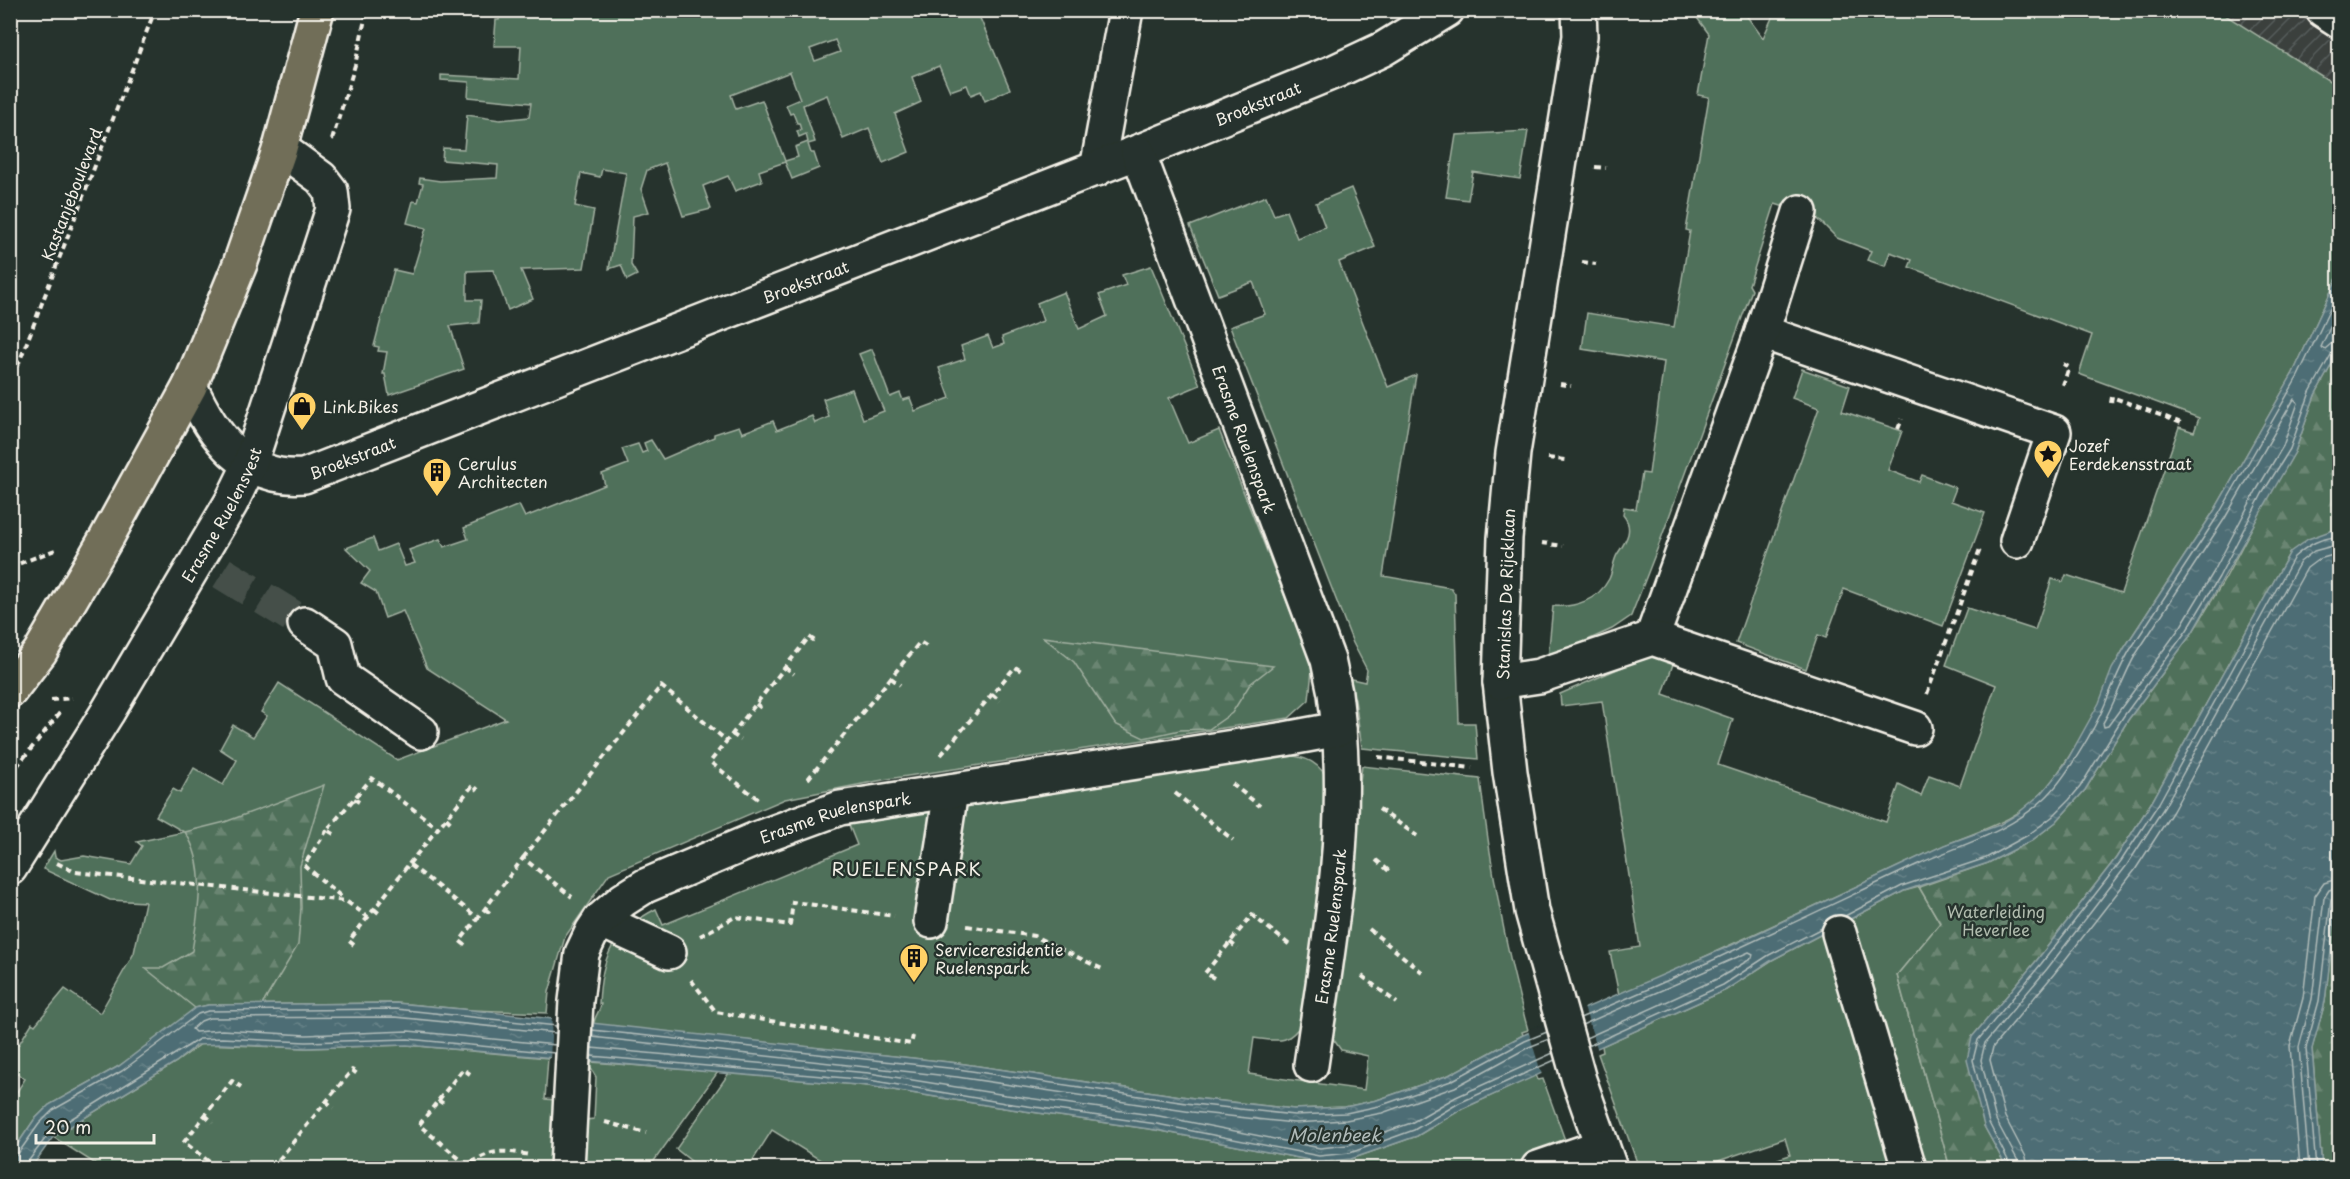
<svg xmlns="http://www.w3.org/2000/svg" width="2350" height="1179" font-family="'Playpen Sans',sans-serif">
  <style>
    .industrial { fill: url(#industrial-furrows) }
    .green { fill: #50705a; stroke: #a2b0a1; stroke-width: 1.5; fill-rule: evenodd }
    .forest { fill: url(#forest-firs); stroke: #a2b0a1; stroke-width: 1.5 }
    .water { fill: url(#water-ripples); stroke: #90a2a2; stroke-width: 1.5 }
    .pier { fill: #26332d }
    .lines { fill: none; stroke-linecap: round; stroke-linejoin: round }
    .shore { stroke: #b1bcba; stroke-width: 1.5 }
    .minor-tunnel { stroke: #455049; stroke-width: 33; stroke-dasharray: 33 16; stroke-linecap: butt }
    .minor-casing { stroke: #f4f1e8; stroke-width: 38 }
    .major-casing { stroke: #f4f1e8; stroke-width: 38 }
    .path { stroke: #f4f1e8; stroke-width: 4; stroke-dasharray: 6 4.5; stroke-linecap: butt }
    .minor { stroke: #26332d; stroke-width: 33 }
    .major { stroke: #716e59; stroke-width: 33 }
    .labels { text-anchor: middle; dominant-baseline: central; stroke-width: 5; stroke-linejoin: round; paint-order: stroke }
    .street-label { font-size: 16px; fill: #f4f1e8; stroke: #26332d }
    .poi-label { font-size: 16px; fill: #f4f1e8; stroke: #26332d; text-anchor: start }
    .park-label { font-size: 16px; fill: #b2bdaf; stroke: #26332d }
    .neighbourhood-label { font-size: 18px; letter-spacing: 1.5px; fill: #f4f1e8; stroke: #26332d }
    .water-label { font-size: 18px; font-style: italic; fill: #b1bcba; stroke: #26332d }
  </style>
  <defs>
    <pattern id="industrial-furrows" width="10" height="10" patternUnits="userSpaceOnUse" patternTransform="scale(1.5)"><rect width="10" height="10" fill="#3a403e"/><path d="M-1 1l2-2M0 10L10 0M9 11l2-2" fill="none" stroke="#575c5a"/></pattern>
    <pattern id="forest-firs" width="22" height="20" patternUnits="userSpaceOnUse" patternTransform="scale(1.5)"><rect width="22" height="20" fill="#50705a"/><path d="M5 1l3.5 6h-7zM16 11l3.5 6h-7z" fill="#6a8572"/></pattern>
    <pattern id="water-ripples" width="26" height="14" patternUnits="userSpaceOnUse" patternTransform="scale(1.5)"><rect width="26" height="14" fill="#4d6d74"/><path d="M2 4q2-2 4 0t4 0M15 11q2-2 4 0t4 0" fill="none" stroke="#678288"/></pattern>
  </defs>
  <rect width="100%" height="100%" fill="#26332d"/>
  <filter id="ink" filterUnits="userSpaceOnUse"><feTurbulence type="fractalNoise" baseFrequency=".0167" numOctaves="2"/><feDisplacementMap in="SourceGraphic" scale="12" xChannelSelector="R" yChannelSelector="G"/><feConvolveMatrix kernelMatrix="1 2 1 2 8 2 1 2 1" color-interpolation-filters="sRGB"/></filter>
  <g filter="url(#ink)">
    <path class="industrial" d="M2219,11H2339V87Z"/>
    <g class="green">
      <path d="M500,11H977L1010,89L985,101L981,91L971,95L967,85L950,91L939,66L912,77L921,102L895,114L909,152L883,163L869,128L843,139L827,95L803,105L815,142L808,144L811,153H814L819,168L792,179L785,162L759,171L762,181L735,191L728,176L703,186L711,209L683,216L665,163L647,170L641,189L649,212L633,216L631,265L637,275L627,280L621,265L609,269L626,173L602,169L600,177L581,173L575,206L594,210L584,268L521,270L533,299L508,310L493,270L467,271V300H481L479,323L450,326L464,369L389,395L385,374H383L387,352L378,351L379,347L374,346L394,270L412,274L426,228L407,223L413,201L418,202L423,184L419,183L420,178L440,181L497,178L498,165L442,160L443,148L464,149L467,115L500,120L529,117L531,103L468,97L469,82L441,80V75L519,79L521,46H494L496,20H499ZM835,40L840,52L815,61L810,49ZM790,72L800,99L786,105L790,114L793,113L797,123H799L801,130L797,131L799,137L806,134L808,142L795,147L798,157L785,161L762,100L736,109L731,95Z"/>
      <path d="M1692,11H1743L1763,38L1775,11H2219L2339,87V274L2293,373L2214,511L2125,647C2114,665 2108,685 2099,704C2083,735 2065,766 2043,792C2014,825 1970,832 1932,851C1828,900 1724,949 1619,995L1610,952L1640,947L1602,701L1561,706L1560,694L1652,654L1674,661L1663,694L1733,719L1718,765L1886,822L1899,785L1921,796L1929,775L1960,786L1996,685L1946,665L1967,608L2035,630L2052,579L2063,582L2066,575L2121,593L2179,427L2194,432L2199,418L2079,374L2092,335L1909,267L1912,260L1890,252L1885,266L1867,260L1871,251L1837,238L1803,204L1794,210L1775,204L1749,285L1752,290L1658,547L1631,616L1612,629L1548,658L1553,606C1575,608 1598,600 1609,579C1613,571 1613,560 1618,553C1627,540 1634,528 1623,515L1624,507L1636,509L1642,473L1649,474L1664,362L1582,349L1587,313L1674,327L1690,231L1686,230L1709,97L1698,95L1709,34Z"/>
      <path d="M1528,131L1520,179L1473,172L1468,200L1446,197L1456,135Z"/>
      <path d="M1351,188L1375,247L1339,262L1388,387L1416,375L1383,576L1451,588L1455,594L1459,723H1475L1478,759L1362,748L1355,700L1347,678L1365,682L1367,670L1353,643L1230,327L1265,314L1253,282L1218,295L1190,226L1266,196L1274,215L1286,211L1297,238L1325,227L1316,203Z"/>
      <path d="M1151,266L1200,385L1169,398L1188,443L1219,430L1308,655L1312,670L1309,700L1289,718L888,779L785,799L609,874L565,937L549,992L547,1013L472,1010L396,1003L208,1005L119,1066L49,1105L34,1120L11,1154V1101L25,1079L11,1069V1039L19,1044L32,1023L35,1025L65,989L100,1013L134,953L145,902L110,900L43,869L54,851L55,857L61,860L84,856L131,864L142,846L137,842L184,832L156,816L173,789L180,793L194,768L223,785L237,760L220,749L233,725L253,737L267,716L261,712L279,683L397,760L506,719L427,668L403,611L385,618L376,592L361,583L370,571L346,548L373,538L378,551L396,544L405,566L415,563L409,550L440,539L444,547L468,539L464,528L519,505L525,517L605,485L602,474L628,464L622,449L638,444L642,453L647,451L644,443L651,440L663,459L714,437V434L739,426L742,433L773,421L777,430L812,416L815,423L829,417L823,399L852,389L863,419L884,411L859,354L872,349L890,397L900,393L903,400L910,398L915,411L950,398L939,368L965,359L961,346L988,336L993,348L1004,344L1002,337L1043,321L1037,303L1064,292L1079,329L1107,316L1099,295L1126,285L1122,275Z"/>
      <path d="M1802,369L1850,386L1842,411L1902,431L1888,470L1919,482L1922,475L1956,488L1951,501L1985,513L1943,626L1844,589L1826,638L1818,635L1806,669L1736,643L1819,408L1792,398Z"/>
      <path d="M1278,754C1306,756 1321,761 1332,788L1303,1022C1288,1045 1279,1041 1254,1038L1249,1074L1364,1090L1368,1056L1341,1050L1331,1036L1328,1020L1362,766L1480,779C1490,864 1505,947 1528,1030L1522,1032L1523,1035L1449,1075L1377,1100L1345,1107L1294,1109L1194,1098L958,1063L594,1024C594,1016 600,1012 601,1004H599C601,956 613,931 656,909L663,925L857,845L845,815Z"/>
      <path d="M1919,887L1940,923L1897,975L1950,1168H1782L1778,1159L1790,1155L1785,1138L1698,1168H1639L1598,1054L1603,1052L1602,1046L1726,990L1772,960L1904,891Z"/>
      <path d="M201,1044L306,1048L407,1045L548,1058L545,1099L556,1100L552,1168H102L53,1137L176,1062Z"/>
      <path d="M591,1062L718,1072L649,1168H582L585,1120L594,1119L596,1077L590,1067Z"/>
      <path d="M729,1073L868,1086L1004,1108L1156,1130L1319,1162L1351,1159L1417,1136L1462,1109L1536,1075L1538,1080L1543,1079L1575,1168H833L772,1130L748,1168H700L676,1149Z"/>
    </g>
    <g class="forest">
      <path d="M2339,351V531H2330L2290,552L2153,800L2116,858L2037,960L1972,1037L1984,1126L2007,1168H1950L1897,975L1940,923L1919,887L1988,863L2031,841L2056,822L2085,790L2128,720L2192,633L2225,579L2268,497L2295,452L2315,395Z"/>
      <path d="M1043,637L1273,666L1250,684L1232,713L1209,729L1180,730L1144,738L1115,724L1074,662Z"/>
      <path d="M324,785L300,866L301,908L298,945L262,1005H208L195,1008L145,968H163L192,951C198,913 208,866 185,832L225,822Z"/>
      <path d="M2339,875V1168H2322L2312,1048L2325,1002Z"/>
    </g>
    <g class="water">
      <path d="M2339,274V351L2315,395L2295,452L2192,633L2128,720L2085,790L2056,822L2031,841L1988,863L1904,891L1772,960L1726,990L1462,1109L1417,1136L1351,1159L1319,1162L1156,1130L1004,1108L868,1086L407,1045L306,1048L222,1044L197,1045L176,1062L53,1137L31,1168H11V1154L34,1120L49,1105L119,1066L195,1008L208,1005L396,1003L472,1010L958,1063L1194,1098L1294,1109L1345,1107L1377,1100L1449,1075L1523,1035L1732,945L1944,845L1999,825L2016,815L2042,793L2065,764L2099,703L2112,669L2125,647L2214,511L2293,373Z"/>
      <path d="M2330,531H2340V875L2325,1002L2312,1049L2322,1168H2007L1984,1126L1967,1060L1972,1037L2037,960L2116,858L2153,800L2290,552L2308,539Z"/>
    </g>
    <g class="pier">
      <path d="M1584,1007L1598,1051L1542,1075L1528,1030Z"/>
      <path d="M552,1016L594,1021L590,1065L550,1061Z"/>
    </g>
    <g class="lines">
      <g class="shore">
        <path d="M2340,306L2321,347L2325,349L2332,343L2340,342"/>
        <path d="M2294,399L2298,403L2283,446L2256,491L2213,573L2181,626L2108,726L2104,727L2103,723C2116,701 2123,676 2136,654L2225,518Z"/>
        <path d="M1845,916L1902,886L1986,858L2028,835L2052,817L2069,800L2080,787L2123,717L2187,630L2219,577L2262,494L2290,449L2310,392L2332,353L2340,350"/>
        <path d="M1580,1018C1694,971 1805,917 1916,865C1961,844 2007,834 2044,799C2064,781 2095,729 2105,704C2113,685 2120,667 2130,650L2219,514L2298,376L2340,288"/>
        <path d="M1582,1025L1749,952L1753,954L1752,958L1719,978L1586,1038"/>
        <path d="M592,1030L958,1069L1193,1104L1294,1115L1346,1113L1379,1106L1451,1081L1525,1041L1547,1032"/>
        <path d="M592,1037L957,1077L1192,1112L1294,1123L1346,1120L1382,1113L1455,1087L1529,1047L1549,1039"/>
        <path d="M556,1045L408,1031L306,1035L222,1030L195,1032L192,1029L201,1021L209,1018L395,1017L556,1033"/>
        <path d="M1588,1046L1723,985L1769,955L1822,928"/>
        <path d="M591,1048L869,1073L1006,1095L1159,1116L1320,1148L1348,1145L1411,1123L1456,1097L1553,1053"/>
        <path d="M591,1056L869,1080L1005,1103L1157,1124L1319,1156L1350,1153L1414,1130L1459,1103L1555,1060"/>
        <path d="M1351,1129L1354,1131L1353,1134C1338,1140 1324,1140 1309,1137L1307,1134L1310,1131Z"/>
        <path d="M10,1157L17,1155L39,1124L53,1110L122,1071L198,1014L208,1011L396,1009L557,1026"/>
        <path d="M26,1168L27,1163L50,1132L199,1039L222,1038L306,1042L408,1039L555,1053"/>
        <path d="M2012,1168L1989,1123L1973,1060L1978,1040L2041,964L2121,861L2159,803L2294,557C2308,545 2321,537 2340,537"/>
        <path d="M2019,1168L2018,1161L1996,1120L1981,1060L1985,1043L2047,969L2127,865L2165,806L2300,562L2314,551L2340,544"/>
        <path d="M2028,1168L2026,1157L2005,1117L1990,1060L1993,1047L2054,974L2135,870L2173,811L2307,568L2319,559L2340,553"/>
        <path d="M2300,1168L2290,1046L2303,998L2315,896L2324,883L2340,878"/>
        <path d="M2309,1168L2299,1047L2312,999L2324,898L2329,890L2340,887"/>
        <path d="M2316,1168L2306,1048L2319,1001L2331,900L2334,896L2340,895"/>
      </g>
      <path class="minor-tunnel" d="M222,573L305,624"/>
      <g class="minor-casing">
        <g id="minor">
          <path d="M1579,10L1580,36L1513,453L1505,538L1500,682L1510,772L1532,911L1579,1080L1610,1168"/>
          <path d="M2323,10L2340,21"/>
          <path d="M1097,169L1126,10"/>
          <path d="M1762,332L2054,432L2017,541"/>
          <path id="s1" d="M190,386C212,435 244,481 304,476L1138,152L1336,71L1383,49L1447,10"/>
          <path d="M305,624L335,644L343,678L421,732"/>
          <path d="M1652,638L1762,332L1800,212"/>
          <path d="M1500,682L1539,676L1652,638L1915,728"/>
          <path id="s2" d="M10,868L107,713L231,503L250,464L333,209L331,191L321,178L280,148"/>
          <path d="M600,920L669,952"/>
          <path d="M931,921L951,791"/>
          <path d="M1839,933L1909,1168"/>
          <path id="s3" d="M1311,1065C1327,954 1349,841 1339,729"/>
          <path id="s4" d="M567,1168L576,1001L582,953L592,932L600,920L623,900L645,886L761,837L840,808L1285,739L1339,729L1335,693L1328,660L1138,152"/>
          <path d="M1538,1168L1602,1146"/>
        </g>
      </g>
      <g class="major-casing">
        <path id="major" d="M10,691L40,652L107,537L190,386L240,264L280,148L317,10"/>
      </g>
      <g class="path">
        <path d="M332,140L355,65L367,10"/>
        <path d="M1595,167L1606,168"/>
        <path d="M1582,262L1596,264"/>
        <path d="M2063,364L2069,367L2063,385"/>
        <path d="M1560,384L1571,386"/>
        <path d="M10,386L155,10"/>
        <path d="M2111,403L2112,397L2184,424"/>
        <path d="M1898,429L1902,419"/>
        <path d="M1548,458L1565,460"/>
        <path d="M1542,543L1563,546"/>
        <path d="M10,567L55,550"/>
        <path d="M785,667L794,674"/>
        <path d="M891,678L900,685"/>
        <path d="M992,694L1000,701"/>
        <path d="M1927,694L1980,549"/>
        <path d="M51,700L72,698"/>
        <path d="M756,704L764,710"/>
        <path d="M732,734L741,740"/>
        <path d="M941,755L1015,667L1023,672"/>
        <path d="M1378,757L1472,768"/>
        <path d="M10,775L62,710"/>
        <path d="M808,779L920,642L929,648"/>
        <path d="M1232,784L1260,806"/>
        <path d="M1175,793L1233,840"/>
        <path d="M354,799L359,802"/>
        <path d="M758,799L710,762L809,637L818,643"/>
        <path d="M1379,809L1417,836"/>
        <path d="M446,818L452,824"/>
        <path d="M327,830L304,865L344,899"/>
        <path d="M334,834L327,830L372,778L438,828"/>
        <path d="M523,858L661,686L727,741"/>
        <path d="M1376,860L1389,871"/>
        <path d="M57,863L75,872L346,901L368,917L409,864L478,918L523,858L572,897"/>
        <path d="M409,864L473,785L478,790"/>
        <path d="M374,909L380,914"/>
        <path d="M485,909L490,913"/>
        <path d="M967,926L1034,936L1104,970"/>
        <path d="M1369,929L1422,972"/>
        <path d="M700,936L735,917L790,925L793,902L894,916"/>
        <path d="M1230,942L1238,949"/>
        <path d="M354,945L349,941L368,917"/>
        <path d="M465,945L460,941L478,918"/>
        <path d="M1362,976L1397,1003"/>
        <path d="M1214,978L1205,973L1252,915L1291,946"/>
        <path d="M691,980L716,1012L911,1044L913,1036"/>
        <path d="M470,1074L463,1069L419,1125L467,1165C493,1149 501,1150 530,1155"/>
        <path d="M438,1100L445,1105"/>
        <path d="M326,1101L334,1108"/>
        <path d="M205,1115L213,1122"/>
        <path d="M605,1122L646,1133"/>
        <path d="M217,1168L184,1142L232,1081L241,1087"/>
        <path d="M272,1168L352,1070L360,1076"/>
      </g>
      <use href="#minor" class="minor"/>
      <use href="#major" class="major"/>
    </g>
  </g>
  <defs>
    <g id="shop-pin" transform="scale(1.5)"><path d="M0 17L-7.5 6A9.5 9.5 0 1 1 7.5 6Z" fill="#ffd166" stroke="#26332d"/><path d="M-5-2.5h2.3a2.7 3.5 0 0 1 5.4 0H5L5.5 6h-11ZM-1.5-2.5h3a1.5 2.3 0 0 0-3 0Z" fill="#111"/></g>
    <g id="sight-pin" transform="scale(1.5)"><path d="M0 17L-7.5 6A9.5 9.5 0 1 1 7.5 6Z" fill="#ffd166" stroke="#26332d"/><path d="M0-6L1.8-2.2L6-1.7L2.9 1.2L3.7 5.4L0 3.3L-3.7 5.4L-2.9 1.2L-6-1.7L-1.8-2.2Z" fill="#111"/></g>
    <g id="building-pin" transform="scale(1.5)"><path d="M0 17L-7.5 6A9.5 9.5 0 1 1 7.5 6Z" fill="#ffd166" stroke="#26332d"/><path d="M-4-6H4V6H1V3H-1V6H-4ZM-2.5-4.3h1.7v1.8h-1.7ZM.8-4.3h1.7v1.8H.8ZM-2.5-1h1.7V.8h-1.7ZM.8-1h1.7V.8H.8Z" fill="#111"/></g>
  </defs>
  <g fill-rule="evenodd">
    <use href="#shop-pin" x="302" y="406"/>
    <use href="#sight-pin" x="2048" y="454"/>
    <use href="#building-pin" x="437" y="472"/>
    <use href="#building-pin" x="914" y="958"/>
  </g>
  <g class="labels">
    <g class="street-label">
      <text stroke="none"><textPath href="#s1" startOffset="1180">Broekstraat</textPath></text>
      <text transform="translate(71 194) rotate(-69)">Kastanjeboulevard</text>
      <text stroke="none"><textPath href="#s1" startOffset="694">Broekstraat</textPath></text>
      <text transform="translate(1245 439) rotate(70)">Erasme Ruelenspark</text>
      <text stroke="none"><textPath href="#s1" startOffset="208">Broekstraat</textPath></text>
      <text stroke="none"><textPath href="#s2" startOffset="412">Erasme Ruelensvest</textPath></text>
      <text transform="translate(1505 594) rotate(-88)">Stanislas De Rijcklaan</text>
      <text stroke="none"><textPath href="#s4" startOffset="513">Erasme Ruelenspark</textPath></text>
      <text stroke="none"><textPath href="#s3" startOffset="140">Erasme Ruelenspark</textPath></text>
    </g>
    <g class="poi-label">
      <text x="323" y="406">LinkBikes</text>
      <text x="2069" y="445">Jozef<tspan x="2069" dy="18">Eerdekensstraat</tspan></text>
      <text x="458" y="463">Cerulus<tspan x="458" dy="18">Architecten</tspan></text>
      <text x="935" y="949">Serviceresidentie<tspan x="935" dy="18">Ruelenspark</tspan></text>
    </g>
    <g class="park-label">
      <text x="1996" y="911">Waterleiding<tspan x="1996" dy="18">Heverlee</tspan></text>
    </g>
    <g class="neighbourhood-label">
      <text x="907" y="868">RUELENSPARK</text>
    </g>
    <g class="water-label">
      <text x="1335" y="1134">Molenbeek</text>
    </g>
  </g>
  <rect width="2350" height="1179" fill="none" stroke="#26332d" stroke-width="36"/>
  <rect x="18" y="18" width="2314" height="1143" fill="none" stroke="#f4f1e8" stroke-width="2" filter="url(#ink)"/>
  <path d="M36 1134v9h118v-9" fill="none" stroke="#f4f1e8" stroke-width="3"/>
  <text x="45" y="1134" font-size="18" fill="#f4f1e8" stroke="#26332d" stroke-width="4.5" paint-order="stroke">20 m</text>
</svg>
